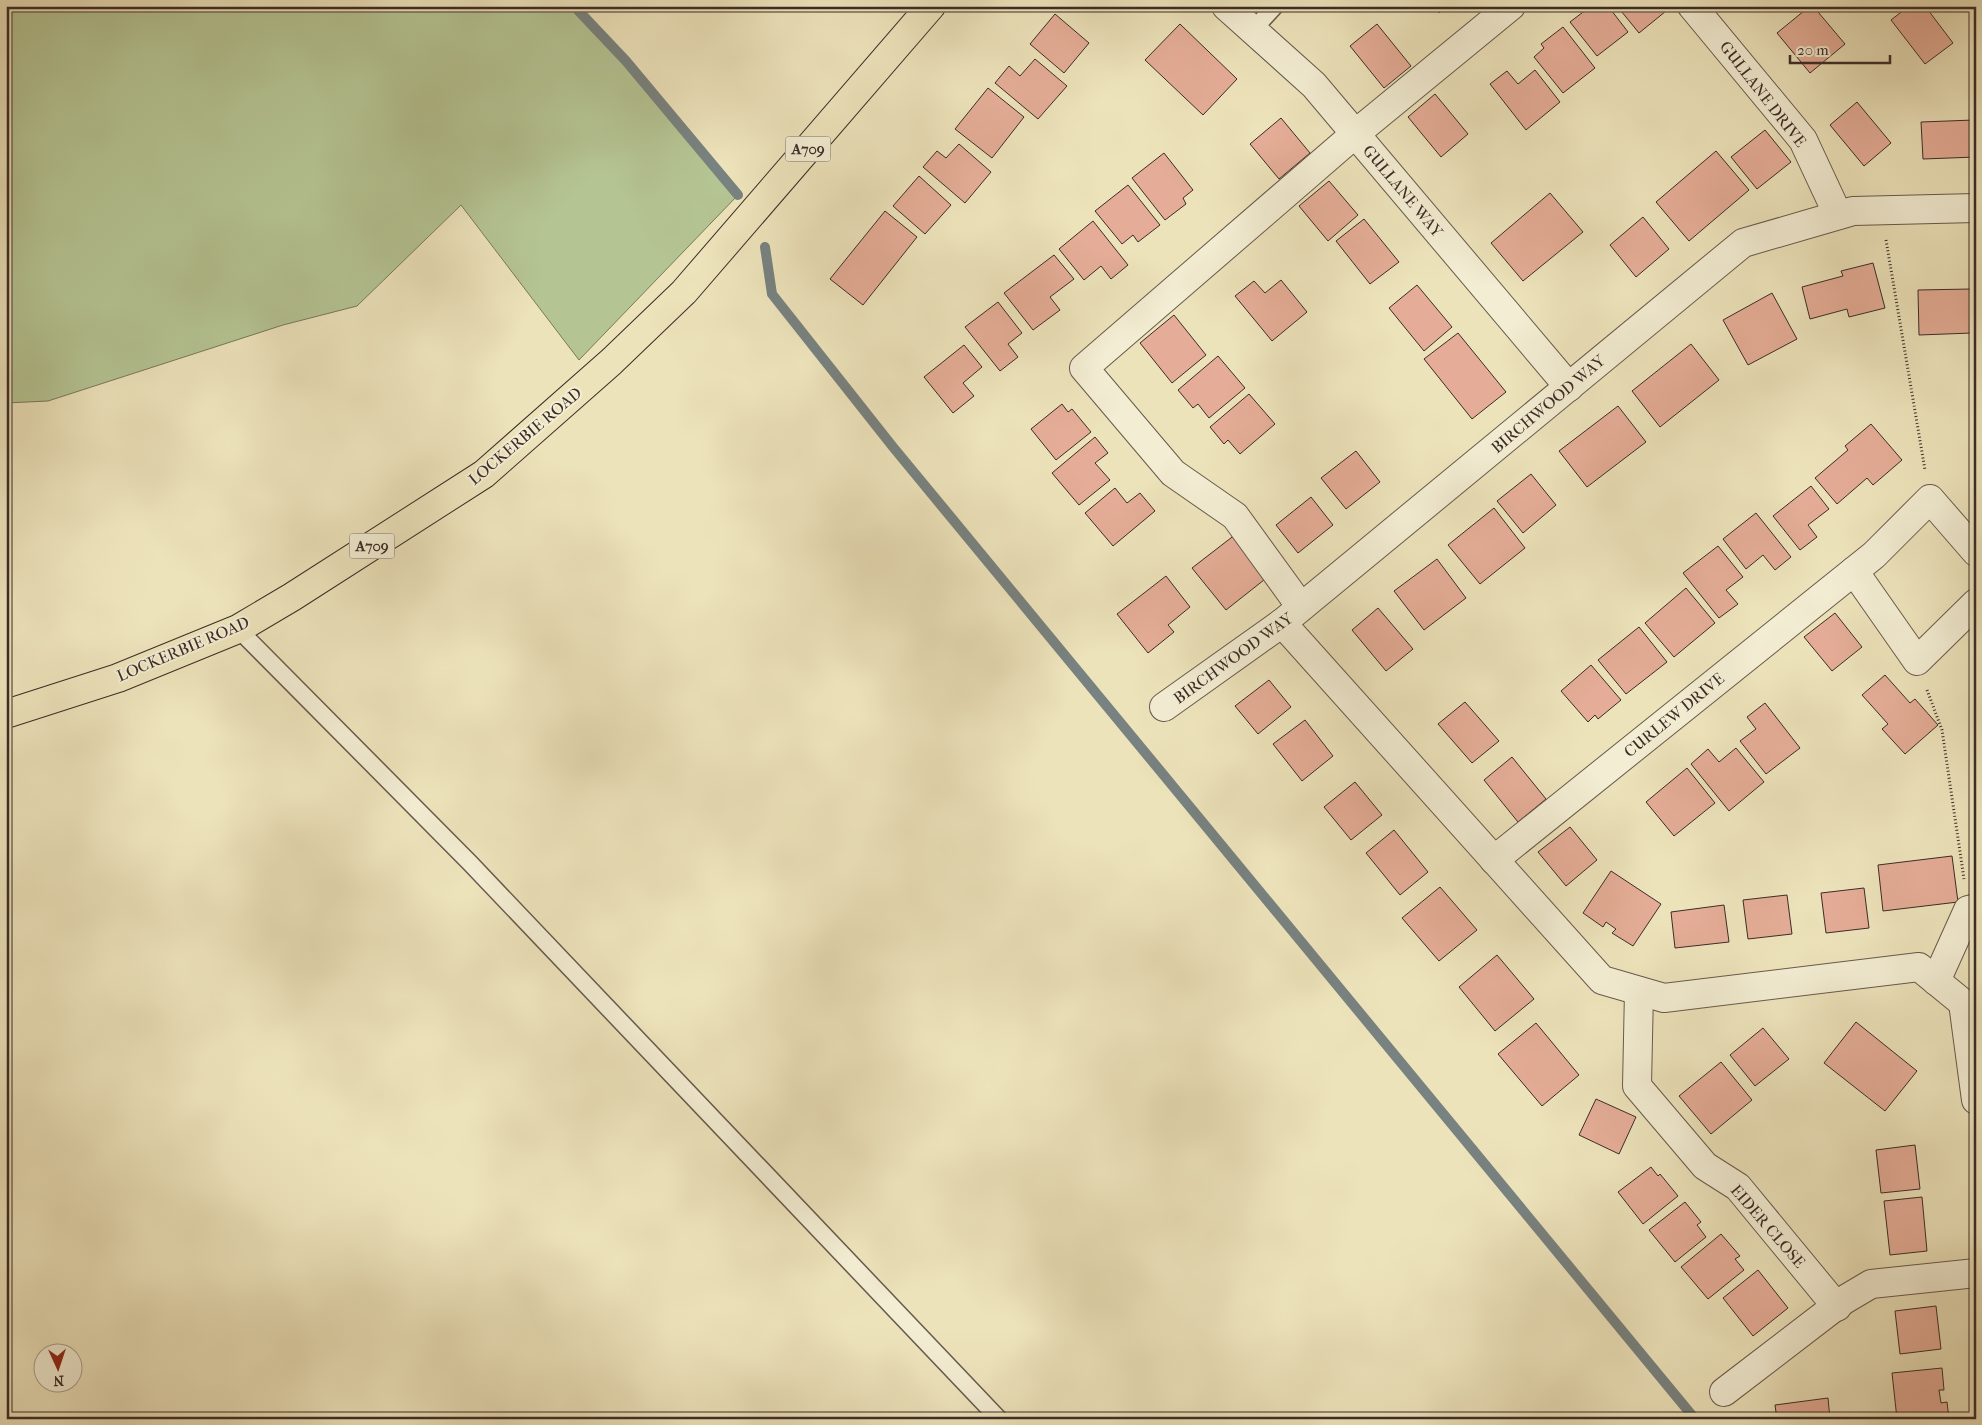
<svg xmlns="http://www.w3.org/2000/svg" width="1982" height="1425" font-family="'IM FELL French Canon',serif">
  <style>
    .green { fill: #b5c493; stroke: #78785d }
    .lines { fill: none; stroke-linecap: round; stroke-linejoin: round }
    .stream { stroke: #788280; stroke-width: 10 }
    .building { fill: #e5ad97; stroke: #3b2c27 }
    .lane-casing { stroke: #685a4c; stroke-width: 19 }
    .street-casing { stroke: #685a4c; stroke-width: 30 }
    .primary-casing { stroke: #3b2c27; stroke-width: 30 }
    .path { stroke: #3b2c27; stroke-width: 3; stroke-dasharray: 1 2.5; stroke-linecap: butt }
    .lane { stroke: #f3edd3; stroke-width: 16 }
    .street { stroke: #f3edd3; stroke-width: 28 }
    .primary { stroke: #ede3bb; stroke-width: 28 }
    .labels { text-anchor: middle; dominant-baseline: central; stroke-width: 4; stroke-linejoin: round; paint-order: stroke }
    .shield { fill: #f3edd3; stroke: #72665b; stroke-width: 1 }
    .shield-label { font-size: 15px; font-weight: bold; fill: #3b2c27 }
    .street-label { font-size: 16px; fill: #3b2c27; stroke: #f3edd3 }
  </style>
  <rect width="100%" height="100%" fill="#ede3bb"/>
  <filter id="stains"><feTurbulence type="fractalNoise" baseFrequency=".004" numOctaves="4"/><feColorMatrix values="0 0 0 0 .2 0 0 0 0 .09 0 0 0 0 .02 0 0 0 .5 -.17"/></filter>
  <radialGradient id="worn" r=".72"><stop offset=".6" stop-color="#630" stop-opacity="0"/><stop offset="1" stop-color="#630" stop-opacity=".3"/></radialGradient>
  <path class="green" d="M6,6H574L626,61L738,195L579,360L461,205L357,306L283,325L48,401L6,403Z"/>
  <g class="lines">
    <g class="stream">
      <path d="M574,6L626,61L738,195"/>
      <path d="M765,247L772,294L893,447L1695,1419"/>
    </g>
  </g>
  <g class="building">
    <path d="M1433,6H1446L1439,13Z"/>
    <path d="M1591,6H1608L1628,32L1597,56L1570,22Z"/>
    <path d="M1617,6H1671V7L1639,33Z"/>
    <path d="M1810,6H1813L1845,44L1810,73L1777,33Z"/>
    <path d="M1909,6H1925L1953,43L1925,64L1891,20Z"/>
    <path d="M1055,14L1089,43L1064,73L1030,44Z"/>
    <path d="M1180,24L1237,79L1203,115L1145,60Z"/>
    <path d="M1377,24L1411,66L1384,88L1350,46Z"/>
    <path d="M1563,27L1595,68L1563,93L1534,57L1544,48L1541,44Z"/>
    <path d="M1035,59L1067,86L1038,119L995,83L1009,66L1020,76Z"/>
    <path d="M1535,70L1560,102L1526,130L1490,84L1507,71L1518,84Z"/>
    <path d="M988,88L1024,117L992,158L955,129Z"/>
    <path d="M1435,94L1468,134L1441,157L1408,117Z"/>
    <path d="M1857,102L1891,143L1864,166L1830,125Z"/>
    <path d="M1281,118L1310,153L1279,179L1250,144Z"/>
    <path d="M1974,120L1976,157L1923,159L1921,122Z"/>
    <path d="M1765,130L1791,162L1757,189L1731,157Z"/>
    <path d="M959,144L991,172L965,203L923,167L937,151L946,158Z"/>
    <path d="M1716,151L1749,190L1689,241L1656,202Z"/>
    <path d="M1164,153L1193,190L1183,198L1186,204L1165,220L1132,178Z"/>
    <path d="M919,176L951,205L925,234L893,206Z"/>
    <path d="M1329,181L1358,215L1328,241L1299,206Z"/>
    <path d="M1128,185L1160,225L1138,242L1133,235L1122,244L1095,211Z"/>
    <path d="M1550,193L1583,232L1523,281L1491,243Z"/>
    <path d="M885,211L917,237L863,305L830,279Z"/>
    <path d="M1643,217L1669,249L1636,277L1610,245Z"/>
    <path d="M1364,219L1399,262L1370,284L1336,241Z"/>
    <path d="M1093,221L1128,265L1111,279L1101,266L1084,280L1059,249Z"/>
    <path d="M1054,255L1074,279L1050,297L1060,310L1033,330L1004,293Z"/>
    <path d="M1873,263L1885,308L1849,317L1847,309L1810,319L1802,287L1843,276L1841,271Z"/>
    <path d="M1281,280L1307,312L1272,341L1235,296L1254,281L1265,293Z"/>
    <path d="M1417,285L1452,327L1424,351L1389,308Z"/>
    <path d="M1971,289L1972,333L1919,335L1918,290Z"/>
    <path d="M1772,293L1797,339L1748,365L1723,320Z"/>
    <path d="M998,302L1022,333L1008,344L1018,357L1000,371L965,327Z"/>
    <path d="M1174,315L1206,355L1172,383L1140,343Z"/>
    <path d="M1458,333L1506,392L1472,419L1424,359Z"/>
    <path d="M1691,344L1719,380L1660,427L1632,391Z"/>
    <path d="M964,345L982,367L963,383L974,396L953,413L924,377Z"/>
    <path d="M1218,356L1245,388L1209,418L1198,404L1193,408L1178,390Z"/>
    <path d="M1249,394L1275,424L1240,454L1228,440L1224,444L1210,427Z"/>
    <path d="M1062,404L1068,412L1072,409L1091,432L1056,460L1031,429Z"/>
    <path d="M1618,406L1646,442L1587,487L1559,451Z"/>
    <path d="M1871,424L1902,460L1873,485L1867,478L1837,504L1815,478L1848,450L1845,446Z"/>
    <path d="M1095,437L1108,453L1095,463L1110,480L1079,505L1052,473Z"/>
    <path d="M1356,451L1380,482L1346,509L1321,478Z"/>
    <path d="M1531,474L1556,505L1523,533L1497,501Z"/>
    <path d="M1811,486L1829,509L1808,525L1817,537L1800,550L1773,516Z"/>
    <path d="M1115,488L1127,503L1140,493L1155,511L1113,546L1085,513Z"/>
    <path d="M1311,497L1333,525L1298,553L1276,525Z"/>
    <path d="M1494,508L1525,548L1480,584L1448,545Z"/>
    <path d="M1756,513L1791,557L1775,570L1763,555L1746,569L1723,539Z"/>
    <path d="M1236,534L1269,576L1226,610L1192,568Z"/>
    <path d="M1718,546L1743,577L1726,590L1738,604L1719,618L1683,573Z"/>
    <path d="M1437,559L1466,598L1424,630L1394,591Z"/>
    <path d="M1166,576L1190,607L1168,625L1174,632L1148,653L1117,614Z"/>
    <path d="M1686,588L1715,623L1674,657L1645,623Z"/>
    <path d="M1378,608L1413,649L1386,671L1352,630Z"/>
    <path d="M1835,613L1862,647L1832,671L1804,637Z"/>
    <path d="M1639,627L1667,662L1626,694L1598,660Z"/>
    <path d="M1591,665L1621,700L1598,719L1595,715L1588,722L1561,691Z"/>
    <path d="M1885,675L1910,703L1915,699L1938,725L1905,754L1882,729L1888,724L1862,695Z"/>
    <path d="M1269,680L1291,707L1258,734L1235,706Z"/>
    <path d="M1465,702L1499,741L1472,763L1438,724Z"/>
    <path d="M1765,703L1800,748L1766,774L1740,741L1756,729L1747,717Z"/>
    <path d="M1305,720L1333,756L1302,781L1273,744Z"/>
    <path d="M1736,748L1764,782L1729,811L1691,764L1708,749L1719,762Z"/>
    <path d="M1512,757L1546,799L1518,822L1484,780Z"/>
    <path d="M1687,768L1715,803L1674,836L1646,802Z"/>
    <path d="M1355,782L1382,815L1351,840L1324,807Z"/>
    <path d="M1570,827L1597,860L1566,886L1538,852Z"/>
    <path d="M1394,830L1428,872L1400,895L1366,853Z"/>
    <path d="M1952,856L1958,902L1883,911L1878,865Z"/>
    <path d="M1611,871L1661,904L1633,946L1612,933L1616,929L1606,922L1603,927L1583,913Z"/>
    <path d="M1440,887L1477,930L1439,961L1402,918Z"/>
    <path d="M1864,888L1869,928L1826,933L1821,893Z"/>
    <path d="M1787,895L1792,934L1748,939L1743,900Z"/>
    <path d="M1724,905L1729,942L1675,948L1671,912Z"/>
    <path d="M1497,955L1534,999L1495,1031L1459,987Z"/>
    <path d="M1856,1022L1917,1071L1885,1111L1824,1063Z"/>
    <path d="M1536,1023L1579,1075L1542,1106L1498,1054Z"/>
    <path d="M1763,1028L1789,1059L1755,1086L1730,1055Z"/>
    <path d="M1721,1062L1752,1100L1711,1134L1679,1096Z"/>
    <path d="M1596,1099L1636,1117L1619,1154L1579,1135Z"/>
    <path d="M1915,1145L1920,1189L1881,1193L1876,1150Z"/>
    <path d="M1651,1167L1658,1176L1660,1174L1678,1196L1643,1224L1618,1192Z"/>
    <path d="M1922,1197L1927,1251L1890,1255L1884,1201Z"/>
    <path d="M1685,1202L1701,1222L1697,1225L1706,1237L1675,1262L1649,1230Z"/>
    <path d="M1721,1234L1740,1256L1735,1259L1744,1270L1708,1299L1681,1267Z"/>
    <path d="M1758,1270L1788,1308L1753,1336L1723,1298Z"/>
    <path d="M1936,1306L1941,1349L1900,1354L1895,1311Z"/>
    <path d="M1942,1368L1944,1390H1939L1941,1403L1947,1402L1949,1419H1897L1892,1373Z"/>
    <path d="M1828,1398L1830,1419H1777L1775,1405Z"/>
  </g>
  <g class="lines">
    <g class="lane-casing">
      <g id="lane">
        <path d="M1253,30L1275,6"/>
        <path d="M238,629L470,863L999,1419"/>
      </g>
    </g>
    <g class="street-casing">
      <g id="street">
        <path d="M1226,6L1314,85L1569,387"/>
        <path d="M1692,6L1803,140L1838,215"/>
        <path d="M1854,571L1917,661L1976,603"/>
        <path d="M1301,607L1235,516L1173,473L1084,368L1355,134L1511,6"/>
        <path d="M1282,623L1602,980L1664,998L1919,967L1963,1003L1976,1100"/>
        <path d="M1164,707L1282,623L1743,243L1853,211L1976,208"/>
        <path d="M1494,860L1874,555L1930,499L1976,552"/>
        <path d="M1936,981L1968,910L1976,908"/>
        <path d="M1639,991L1637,1086L1705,1166L1738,1187L1837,1307"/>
        <path d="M1724,1392L1844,1300L1871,1284L1976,1273"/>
      </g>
    </g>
    <g class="primary-casing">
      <path id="primary" d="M6,714L118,678L238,629L292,597L484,474L611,362L684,292L931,6"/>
    </g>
    <g class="path">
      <path d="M1886,240L1925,470"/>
      <path d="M1927,690L1942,730L1964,879"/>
    </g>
    <use href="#lane" class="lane"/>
    <use href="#street" class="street"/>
    <use href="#primary" class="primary"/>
  </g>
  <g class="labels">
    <g class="shield">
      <rect x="785.5" y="136.5" width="45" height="25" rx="4"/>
      <rect x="349.5" y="533.5" width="45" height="25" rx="4"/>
    </g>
    <g class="shield-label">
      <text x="808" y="149">A709</text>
      <text x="372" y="546">A709</text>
    </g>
    <g class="street-label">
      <text transform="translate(1763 94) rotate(52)">GULLANE DRIVE</text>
      <text transform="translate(1403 191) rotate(50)">GULLANE WAY</text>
      <text transform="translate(1548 404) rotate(-40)">BIRCHWOOD WAY</text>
      <text transform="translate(525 436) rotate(-40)">LOCKERBIE ROAD</text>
      <text transform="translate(183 649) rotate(-23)">LOCKERBIE ROAD</text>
      <text transform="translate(1233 658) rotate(-36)">BIRCHWOOD WAY</text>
      <text transform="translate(1674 715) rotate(-39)">CURLEW DRIVE</text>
      <text transform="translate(1768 1226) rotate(49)">EIDER CLOSE</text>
    </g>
  </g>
  <rect width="1982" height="1425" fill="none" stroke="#ede3bb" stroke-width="25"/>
  <rect x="8" y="8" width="1967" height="1410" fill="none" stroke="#3b2c27" stroke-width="2.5"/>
  <rect x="12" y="12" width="1957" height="1400" fill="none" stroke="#3b2c27"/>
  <g transform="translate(58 1368) rotate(177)"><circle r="24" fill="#f3edd3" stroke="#a9a08e"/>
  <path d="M0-4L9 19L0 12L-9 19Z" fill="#8f2418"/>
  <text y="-8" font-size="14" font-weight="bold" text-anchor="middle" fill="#3b2c27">N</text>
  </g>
  <path d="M1790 55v8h100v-8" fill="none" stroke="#3b2c27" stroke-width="2.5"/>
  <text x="1797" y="55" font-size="15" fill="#3b2c27" stroke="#f3edd3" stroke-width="4" paint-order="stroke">20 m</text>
  <rect width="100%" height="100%" filter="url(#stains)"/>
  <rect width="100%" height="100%" fill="url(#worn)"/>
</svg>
